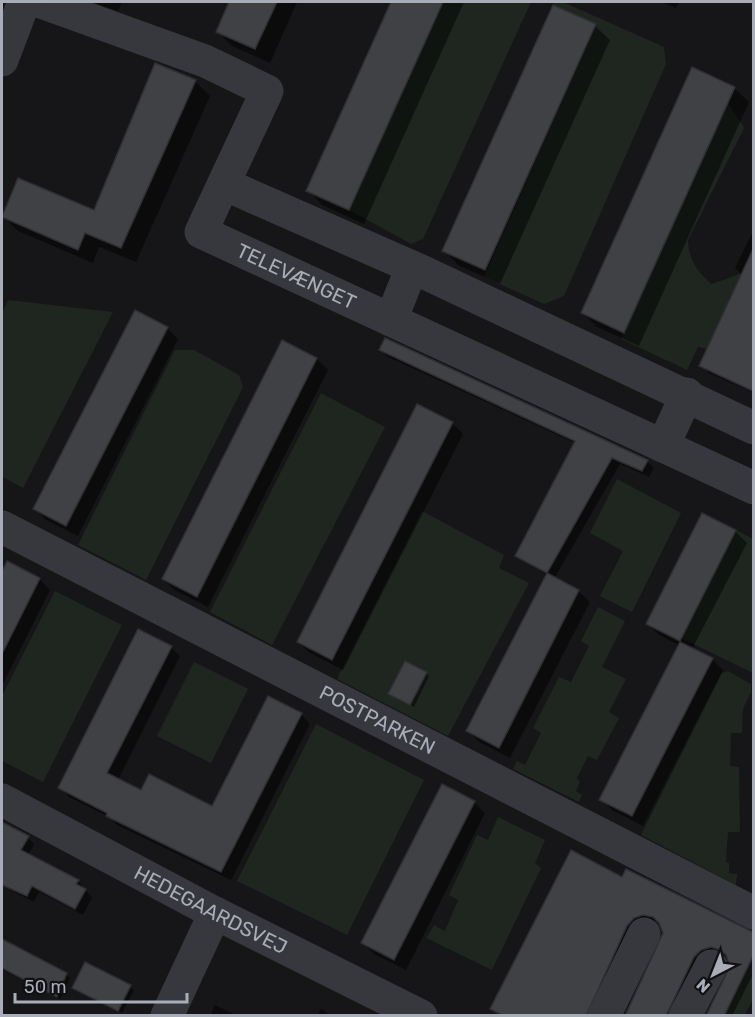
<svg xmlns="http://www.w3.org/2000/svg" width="755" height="1017" font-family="Rubik,sans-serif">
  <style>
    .green { fill: #1e261f }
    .shadow { fill: #0007 }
    .building { fill: #404145; stroke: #303034; stroke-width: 1.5 }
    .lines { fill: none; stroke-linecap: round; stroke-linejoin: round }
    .minor { stroke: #37383d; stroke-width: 33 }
    .labels { text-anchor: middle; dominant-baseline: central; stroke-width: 5; stroke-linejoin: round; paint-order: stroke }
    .street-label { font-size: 20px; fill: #a8adb8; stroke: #111113 }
  </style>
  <rect width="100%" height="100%" fill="#161618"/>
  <g class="green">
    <path d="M443,2H531L423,239L411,244L349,210Z"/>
    <path d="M556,2H563L664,47L666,64L564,296L544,304L484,277L596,25L553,5Z"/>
    <path d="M728,103L744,128L688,240C689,260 697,272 712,284L742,273L707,349L698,347L687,370L621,339Z"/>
    <path d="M8,300L113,312L23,488L2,477V313Z"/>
    <path d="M175,350H194L239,375L243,387L146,580L78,545Z"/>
    <path d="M321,393L385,427L272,645L210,612Z"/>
    <path d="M617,479L681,513L632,612L600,596L623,551L590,533Z"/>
    <path d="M422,511L504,555L499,568L529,583L448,736L337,679Z"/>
    <path d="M736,530L753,539V673L681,638Z"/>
    <path d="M55,591L122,625L43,782L2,761V696Z"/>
    <path d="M598,607L625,621L602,667L626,679L609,712L619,718L597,760L588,756L577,778L580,782L576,791L582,795L579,802L513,769L517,761L525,765L541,733L533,728L559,677L571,682L589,646L581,641Z"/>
    <path d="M194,662L248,689L211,763L157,736Z"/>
    <path d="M728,671L751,684V692L743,709L742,733H731L730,766L739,767L740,832H728L726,862L729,863V873L737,874L736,885L641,835L722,673Z"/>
    <path d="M316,724L424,780L347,935L237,881Z"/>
    <path d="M498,817L545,840L535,863L541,868L492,970L426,938L434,925L445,931L458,900L449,895L477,835L488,840Z"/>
    <path d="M618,877L753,947V999L745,1015H724L745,973L728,964L735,948Z"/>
  </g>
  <g class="shadow">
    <path d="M92,2H122L118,11Z"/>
    <path d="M231,2H297L270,63L232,46L218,32Z"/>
    <path d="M393,2H464L364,224L322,205L308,190Z"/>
    <path d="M662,2H679L676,8Z"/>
    <path d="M595,26L610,40L500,284L458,265L444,250Z"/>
    <path d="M195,81L210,96L136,262L99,247L93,263L18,231L4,217L95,212Z"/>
    <path d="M734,88L749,102L639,346L597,327L583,313Z"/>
    <path d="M754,229V393L709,373L701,365L743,276L735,268Z"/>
    <path d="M167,328L178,339L78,536L46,520L35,509Z"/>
    <path d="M283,342L317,359L328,370L208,607L174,590L163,578Z"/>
    <path d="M381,350L647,461L654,468L649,477L620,464L554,579L578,591L590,602L510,758L479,742L468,730L547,575L516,555L575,443L388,357Z"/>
    <path d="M452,423L463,434L343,670L310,653L298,642Z"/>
    <path d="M703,515L735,531L747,543L692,649L712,659L723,670L643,826L612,810L601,799L680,646L659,635L648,624Z"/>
    <path d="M7,563L39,579L50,590L2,686V575Z"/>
    <path d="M171,647L180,656L118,780L142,792L213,809L301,714L310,724L231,880L117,825L111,818L69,797L60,787Z"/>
    <path d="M426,673L429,676L414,707L390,694Z"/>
    <path d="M474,802L485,813L406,970L374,954L363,942Z"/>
    <path d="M2,824L28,838L34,844L28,856L78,881L84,888L92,898L83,915L39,892L34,902L2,886Z"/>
    <path d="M623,879L745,931H754V972L732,1016H708L731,966L726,954L716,952L674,1016H627L664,933L660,922L648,920L592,1016L498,1014L492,1008Z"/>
    <path d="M2,942L66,974L70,978L60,999L2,970Z"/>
    <path d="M86,964L134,990L122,1013L74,988Z"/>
    <path d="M215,1005L238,1016H210Z"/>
    <path d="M321,1009L332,1016H317Z"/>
  </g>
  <g class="building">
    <path d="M229,2H277L255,49L216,32Z"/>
    <path d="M391,2H443L349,210L306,191Z"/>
    <path d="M553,5L596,24L485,270L442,251Z"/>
    <path d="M155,63L196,80L121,248L85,233L78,250L2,217L18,178L94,210Z"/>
    <path d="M692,67L735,87L624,333L581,313Z"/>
    <path d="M753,249V391L699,366Z"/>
    <path d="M135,310L168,327L66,526L33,509Z"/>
    <path d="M385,338L648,460L642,471L612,458L547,573L515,556L575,441L379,350Z"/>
    <path d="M282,340L317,358L197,597L162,579Z"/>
    <path d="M417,404L453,422L332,660L297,642Z"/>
    <path d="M702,513L736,530L680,641L646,624Z"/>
    <path d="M7,561L40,578L2,654V571Z"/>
    <path d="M547,573L579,590L499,748L466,731Z"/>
    <path d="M138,629L172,646L107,773L141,790L149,774L212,806L268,696L302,713L221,872L106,816L107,813L58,788Z"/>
    <path d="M680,642L713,658L632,816L599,800Z"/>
    <path d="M405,661L427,672L410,705L388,694Z"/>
    <path d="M442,784L475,801L394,960L361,943Z"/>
    <path d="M2,822L29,836L21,850L79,880L76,884L86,889L75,909L32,886L27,896L2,885Z"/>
    <path d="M571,850L622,877L626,869L753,932V956L724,1016H706L730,966L726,955L720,950L711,947L701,950L694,957L666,1016H625L663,933L659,923L653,917L643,915L634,918L627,926L586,1016H504L490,1009Z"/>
    <path d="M2,939L67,973L57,997L2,968Z"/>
    <path d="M85,962L131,985L118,1011L72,988Z"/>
  </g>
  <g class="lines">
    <g class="minor">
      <path id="s1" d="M41,2L205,61L267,91L201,232L754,488"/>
      <path d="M2,60L24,2"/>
      <path d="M224,184L419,270L754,428"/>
      <path d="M391,320L412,267"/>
      <path d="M663,446L687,394"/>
      <path id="s2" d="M2,527L754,913"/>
      <path id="s3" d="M2,800L215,913L421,1016"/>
      <path d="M167,1016L215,913"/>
      <path d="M604,1016L644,934"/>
      <path d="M685,1016L711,966"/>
    </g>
  </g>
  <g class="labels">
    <g class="street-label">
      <text stroke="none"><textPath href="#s1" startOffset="504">TELEVÆNGET</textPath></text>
      <text stroke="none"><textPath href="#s2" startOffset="422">POSTPARKEN</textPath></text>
      <text stroke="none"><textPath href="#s3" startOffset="236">HEDEGAARDSVEJ</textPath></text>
    </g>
  </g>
  <rect width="755" height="1017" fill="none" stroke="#a8adb8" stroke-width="6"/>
  <g transform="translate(713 975) rotate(222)" stroke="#111113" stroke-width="4.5" paint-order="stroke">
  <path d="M0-4.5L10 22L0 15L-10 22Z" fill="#a8adb8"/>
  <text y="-9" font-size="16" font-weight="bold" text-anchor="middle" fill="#a8adb8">N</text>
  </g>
  <path d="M15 993v9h172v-9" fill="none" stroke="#a8adb8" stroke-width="3"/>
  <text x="24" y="993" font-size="18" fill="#a8adb8" stroke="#111113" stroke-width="4.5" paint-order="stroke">50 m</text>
</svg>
